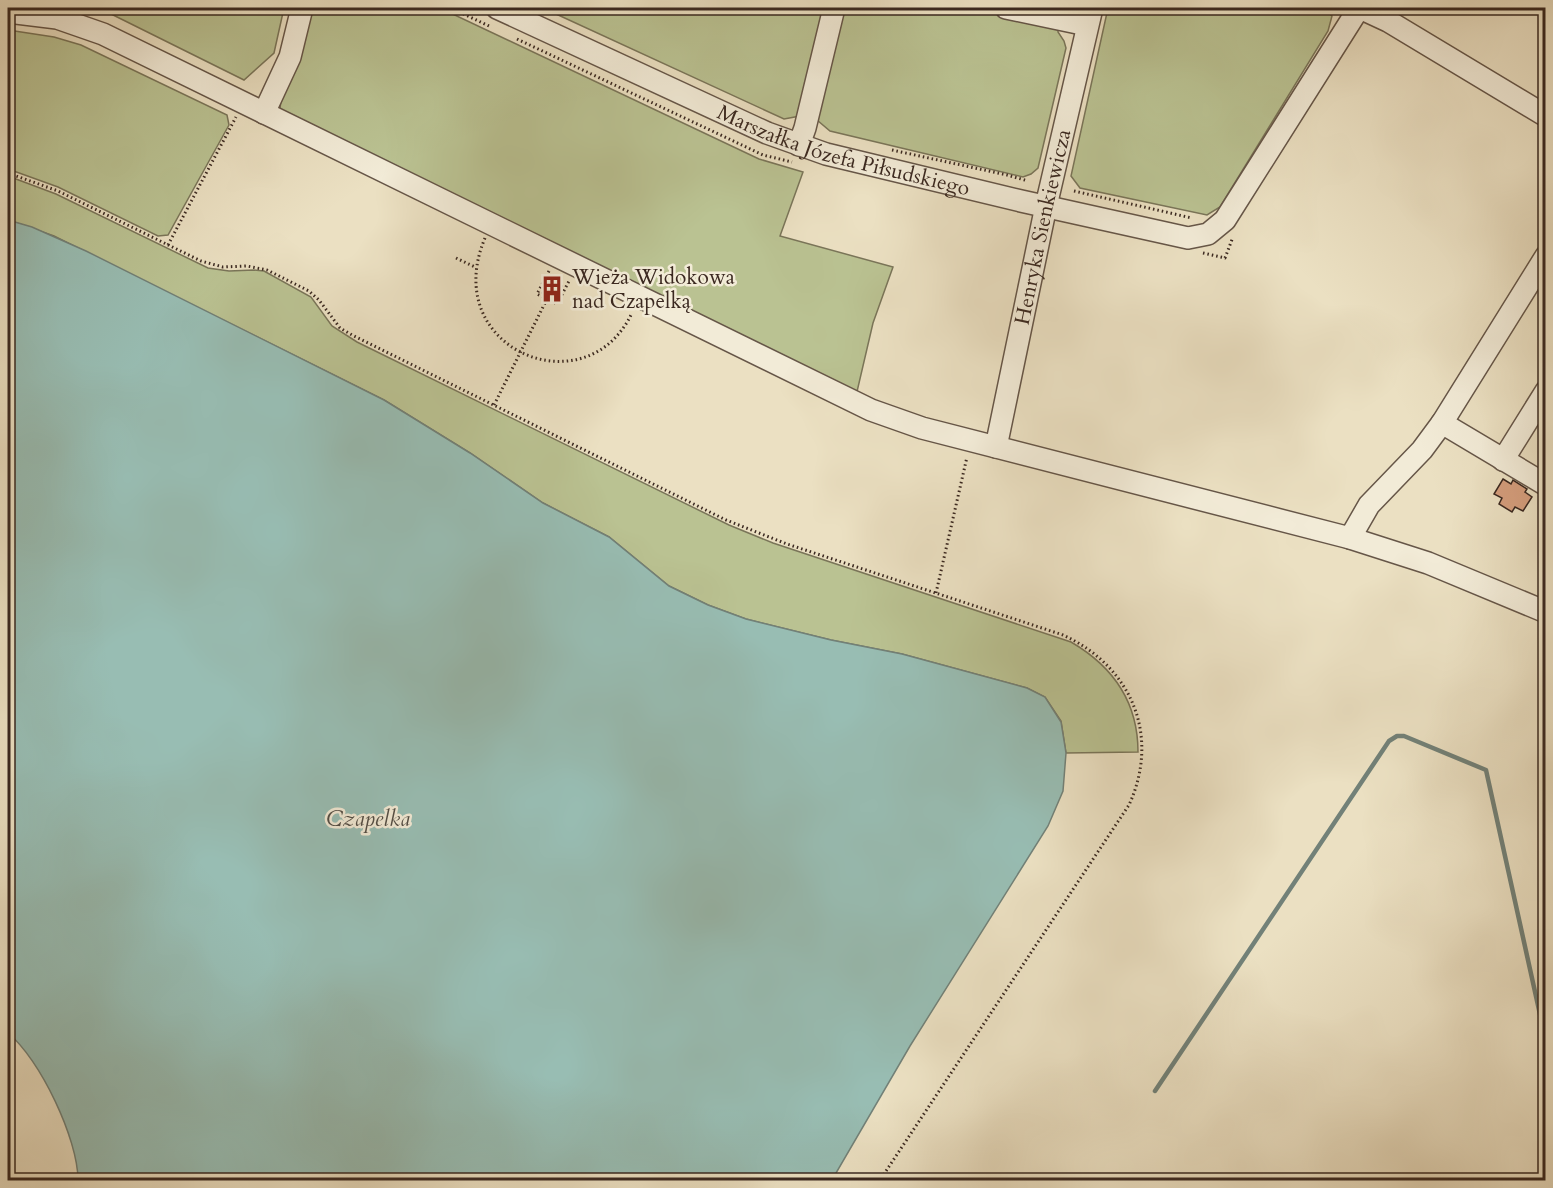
<svg xmlns="http://www.w3.org/2000/svg" width="1553" height="1188" font-family="Cardo,serif">
  <style>
    .green { fill: #bac292; stroke: #7a7559; stroke-width: 1.5 }
    .water { fill: #98bdb3; stroke: #728178; stroke-width: 1.5 }
    .lines { fill: none; stroke-linecap: round; stroke-linejoin: round }
    .stream { stroke: #728178; stroke-width: 4.5 }
    .building { fill: #d59e7d; stroke: #3a2820; stroke-width: 1.5 }
    .minor-casing { stroke: #665648; stroke-width: 24 }
    .path { stroke: #3a2820; stroke-width: 3; stroke-dasharray: 1.5 3; stroke-linecap: butt }
    .minor { stroke: #f2ebd7; stroke-width: 21 }
    .labels { text-anchor: middle; dominant-baseline: central; stroke-width: 5; stroke-linejoin: round; paint-order: stroke }
    .street-label { font-size: 21px; fill: #3a2820; stroke: #f2ebd7 }
    .poi-label { font-size: 21px; fill: #3a2820; stroke: #f2ebd7; text-anchor: start }
    .water-label { font-size: 22px; font-style: italic; fill: #524d45; stroke: #f2ebd7 }
  </style>
  <rect width="100%" height="100%" fill="#ebe0c2"/>
  <filter id="stains"><feTurbulence type="fractalNoise" baseFrequency=".00333" numOctaves="4"/><feColorMatrix values="0 0 0 0 .2 0 0 0 0 .09 0 0 0 0 .02 0 0 0 .5 -.17"/></filter>
  <radialGradient id="worn" r=".72"><stop offset=".6" stop-color="#630" stop-opacity="0"/><stop offset="1" stop-color="#630" stop-opacity=".3"/></radialGradient>
  <g class="green">
    <path d="M99,8H284L274,53L244,80Z"/>
    <path d="M310,8H440L759,159L803,172L780,236L893,267L873,323L856,396L286,117L280,108L282,94Z"/>
    <path d="M543,8H827L800,116L784,119Z"/>
    <path d="M843,8H969L1058,28V32L1064,41L1066,48L1038,168L1031,174L1023,177L830,131L817,120Z"/>
    <path d="M1108,8H1323L1332,16L1328,31L1220,207L1207,215L1080,188L1071,176Z"/>
    <path d="M8,30L54,37L81,45L227,115L229,125L168,235L158,236L58,187L8,169Z"/>
    <path d="M8,176L56,194L208,268L229,271L254,270L264,271L311,297L332,326L357,342L729,525L773,543L1071,642C1114,667 1138,702 1138,752L1066,753L1061,721L1045,697L1027,688L902,654L831,640L746,619L708,605L669,586L609,537L543,503L470,453L384,400L54,236L8,220Z"/>
  </g>
  <path class="water" d="M8,220L32,227L86,251L384,400L470,453L543,503L609,537L669,586L708,605L746,619L831,640L902,654L1027,688L1045,697L1061,722L1066,753L1063,791L1048,826L910,1046L832,1180H78C78,1139 40,1059 8,1033Z"/>
  <g class="lines">
    <path class="stream" d="M1155,1091L1389,741L1397,736H1404L1486,770L1545,1037"/>
  </g>
  <g class="building">
    <path d="M549,279L562,286L555,300L542,293Z"/>
    <path d="M1503,479L1511,484L1513,480L1527,489L1525,492L1532,497L1523,511L1515,507L1512,512L1499,504L1502,498L1494,494Z"/>
  </g>
  <g class="lines">
    <g class="minor-casing">
      <g id="minor">
        <path id="s1" d="M497,8L767,133L826,154L1021,201L1188,238L1208,234L1225,220L1359,8"/>
        <path d="M1006,8L1087,25"/>
        <path d="M1360,8L1388,21L1546,116"/>
        <path d="M8,12L57,18L103,34L871,410L922,428L1350,538L1428,563L1546,612"/>
        <path d="M264,113L290,57L302,8"/>
        <path d="M799,145L805,128L834,8"/>
        <path d="M1442,423L1546,485"/>
        <path id="s2" d="M996,447L1046,206L1092,8"/>
        <path d="M1503,460L1546,391"/>
        <path d="M1350,538L1369,505L1422,450L1442,423L1546,256"/>
      </g>
    </g>
    <g class="path">
      <path d="M451,8L489,26"/>
      <path d="M1330,8L1334,14"/>
      <path d="M517,39L763,155L792,162"/>
      <path d="M892,150L1007,175L1028,181"/>
      <path d="M8,173L58,191L201,261L223,267L247,266L267,270L309,291L319,300L340,328L352,335L726,520L787,544L1063,635C1131,666 1161,735 1129,805L880,1180"/>
      <path d="M1074,191L1192,218"/>
      <path d="M485,238C438,349 586,410 632,313"/>
      <path d="M168,245L236,117"/>
      <path d="M1203,253L1225,258L1233,237"/>
      <path d="M456,258L475,267"/>
      <path d="M549,271L537,294L557,304L569,281"/>
      <path d="M494,405L547,299"/>
      <path d="M936,593L967,457"/>
    </g>
    <use href="#minor" class="minor"/>
  </g>
  <defs>
    <g id="building-bare" transform="scale(2.07)"><path d="M-4-6H4V6H1V3H-1V6H-4ZM-2.5-4.3h1.7v1.8h-1.7ZM.8-4.3h1.7v1.8H.8ZM-2.5-1h1.7V.8h-1.7ZM.8-1h1.7V.8H.8Z" fill="#8f2418" stroke="#f2ebd7" stroke-width="2.5" paint-order="stroke"/></g>
  </defs>
  <g fill-rule="evenodd">
    <use href="#building-bare" x="552" y="289"/>
  </g>
  <g class="labels">
    <g class="street-label">
      <text stroke="none"><textPath href="#s1" startOffset="376">Marszałka Józefa Piłsudskiego</textPath></text>
      <text stroke="none"><textPath href="#s2" startOffset="225">Henryka Sienkiewicza</textPath></text>
    </g>
    <g class="poi-label">
      <text x="572" y="277">Wieża Widokowa<tspan x="572" dy="24">nad Czapelką</tspan></text>
    </g>
    <g class="water-label">
      <text x="368" y="819">Czapelka</text>
    </g>
  </g>
  <rect width="1553" height="1188" fill="none" stroke="#ebe0c2" stroke-width="30"/>
  <rect x="9" y="9" width="1535" height="1170" fill="none" stroke="#3a2820" stroke-width="3"/>
  <rect x="15" y="15" width="1523" height="1158" fill="none" stroke="#3a2820" stroke-width="1.5"/>
  <rect width="100%" height="100%" filter="url(#stains)"/>
  <rect width="100%" height="100%" fill="url(#worn)"/>
</svg>
